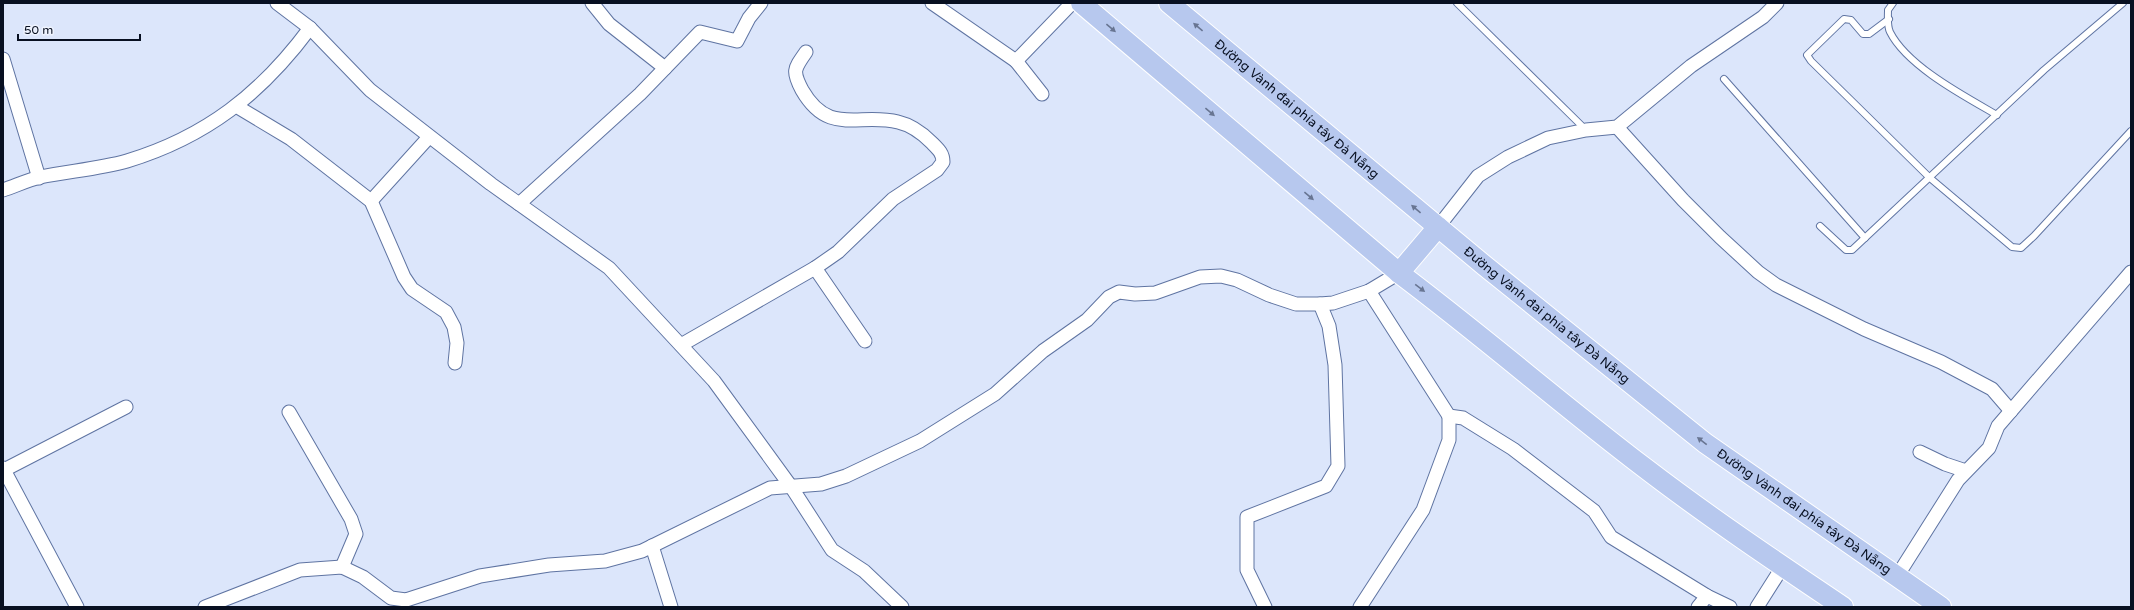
<svg xmlns="http://www.w3.org/2000/svg" width="2134" height="610" font-family="'Varela Round',sans-serif">
  <style>
    .lines { fill: none; stroke-linecap: round; stroke-linejoin: round }
    .service-casing { stroke: #5f74a2; stroke-width: 8 }
    .minor-casing { stroke: #5f74a2; stroke-width: 15 }
    .primary-casing { stroke: #fff; stroke-width: 22 }
    .service { stroke: #fff; stroke-width: 6 }
    .minor { stroke: #fff; stroke-width: 13 }
    .primary { stroke: #b7c8ee; stroke-width: 20 }
    .oneway { fill: #687592 }
    .labels { text-anchor: middle; dominant-baseline: central; stroke-width: 3; stroke-linejoin: round; paint-order: stroke }
    .street-label { font-size: 13px; fill: #081021; stroke: #eef3fe }
  </style>
  <rect width="100%" height="100%" fill="#dce6fb"/>
  <g class="lines">
    <g class="service-casing">
      <g id="service">
        <path d="M1457,3L1585,129"/>
        <path d="M1893,3L1888,10C1888,16 1887,26 1890,32C1907,66 1964,96 1997,115"/>
        <path d="M1889,19L1869,34H1863L1851,20L1844,19L1807,55L1811,61L1930,178L2012,247L2021,248L2034,236L2131,131"/>
        <path d="M1724,79L1865,238"/>
        <path d="M1820,226L1846,250H1852L2044,70L2123,3"/>
      </g>
    </g>
    <g class="minor-casing">
      <g id="minor">
        <path d="M277,3L310,28L370,90L491,184L609,268L714,381L792,488L832,550L864,571L902,607"/>
        <path d="M592,3L609,24L665,68"/>
        <path d="M932,3L1016,61L1072,3"/>
        <path d="M3,59L39,178"/>
        <path d="M1016,61L1042,94"/>
        <path d="M236,106L291,139L371,201L404,277L412,289L446,312L454,327L457,343L455,363"/>
        <path d="M1617,127L1683,200L1720,237L1758,272L1776,285L1864,329L1941,362L1992,389L2011,411"/>
        <path d="M3,190C15,186 28,180 40,177C69,171 99,169 127,161C206,137 261,94 310,28"/>
        <path d="M371,201L429,137"/>
        <path d="M519,204L640,94L700,32L737,41L749,18L761,3"/>
        <path d="M1438,227L1478,176L1508,157L1548,138L1586,130L1617,127L1691,66L1763,17L1777,3"/>
        <path d="M815,268L865,341"/>
        <path d="M1369,291L1449,416L1463,418L1513,449L1594,511L1611,537L1707,596L1730,607"/>
        <path d="M681,345L815,268L838,252L893,199L937,170L943,162C943,153 938,149 931,142C922,133 911,125 898,122C859,112 829,137 802,90C792,71 794,69 806,52"/>
        <path d="M289,412L351,519L356,534L342,567"/>
        <path d="M1920,452L1945,464L1966,471"/>
        <path d="M3,468L77,607"/>
        <path d="M4,470L126,407"/>
        <path d="M652,546L671,607"/>
        <path d="M1896,578L1958,480L1989,448L1998,426L2131,272"/>
        <path d="M205,607L300,570L342,567L363,577L391,598L406,600L480,576L549,565L605,561L642,551L770,488L821,484L846,476L920,441L995,394L1043,351L1087,320L1109,297L1119,292L1135,294L1155,293L1200,277L1221,276L1237,280L1269,295L1296,304H1320L1333,303L1369,291L1399,273"/>
        <path d="M1265,607L1247,570V517L1326,486L1338,466L1335,365L1329,326L1320,304"/>
        <path d="M1360,607L1423,510L1449,440V416"/>
        <path d="M1698,607L1707,596"/>
        <path d="M1757,607L1783,566"/>
      </g>
    </g>
    <g class="primary-casing">
      <g id="primary">
        <path d="M1081,3L1399,273C1483,336 1562,405 1645,468C1709,517 1776,562 1843,607"/>
        <path id="s1" d="M1169,3L1485,266L1705,443L1941,607"/>
        <path d="M1399,273L1438,227"/>
      </g>
    </g>
    <use href="#service" class="service"/>
    <use href="#minor" class="minor"/>
    <use href="#primary" class="primary"/>
  </g>
  <defs><path id="oneway-solid" d="M-6-.8H1V-3.2L6.5 0L1 3.2V.8H-6Z"/></defs>
  <g class="oneway">
    <use href="#oneway-solid" transform="translate(1198 27) rotate(-140)"/>
    <use href="#oneway-solid" transform="translate(1111 28) rotate(40)"/>
    <use href="#oneway-solid" transform="translate(1210 112) rotate(40)"/>
    <use href="#oneway-solid" transform="translate(1309 196) rotate(40)"/>
    <use href="#oneway-solid" transform="translate(1416 209) rotate(-140)"/>
    <use href="#oneway-solid" transform="translate(1420 288) rotate(37)"/>
    <use href="#oneway-solid" transform="translate(1702 441) rotate(-142)"/>
  </g>
  <g class="labels">
    <g class="street-label">
      <text stroke="none"><textPath href="#s1" startOffset="166">Đường Vành đai phía tây Đà Nẵng</textPath></text>
      <text stroke="none"><textPath href="#s1" startOffset="490">Đường Vành đai phía tây Đà Nẵng</textPath></text>
      <text stroke="none"><textPath href="#s1" startOffset="814">Đường Vành đai phía tây Đà Nẵng</textPath></text>
    </g>
  </g>
  <rect width="2134" height="610" fill="none" stroke="#081021" stroke-width="8"/>
  <path d="M18 34v6h122v-6" fill="none" stroke="#081021" stroke-width="2"/>
  <text x="24" y="34" font-size="12" fill="#081021" stroke="#eef3fe" stroke-width="3" paint-order="stroke">50 m</text>
</svg>
